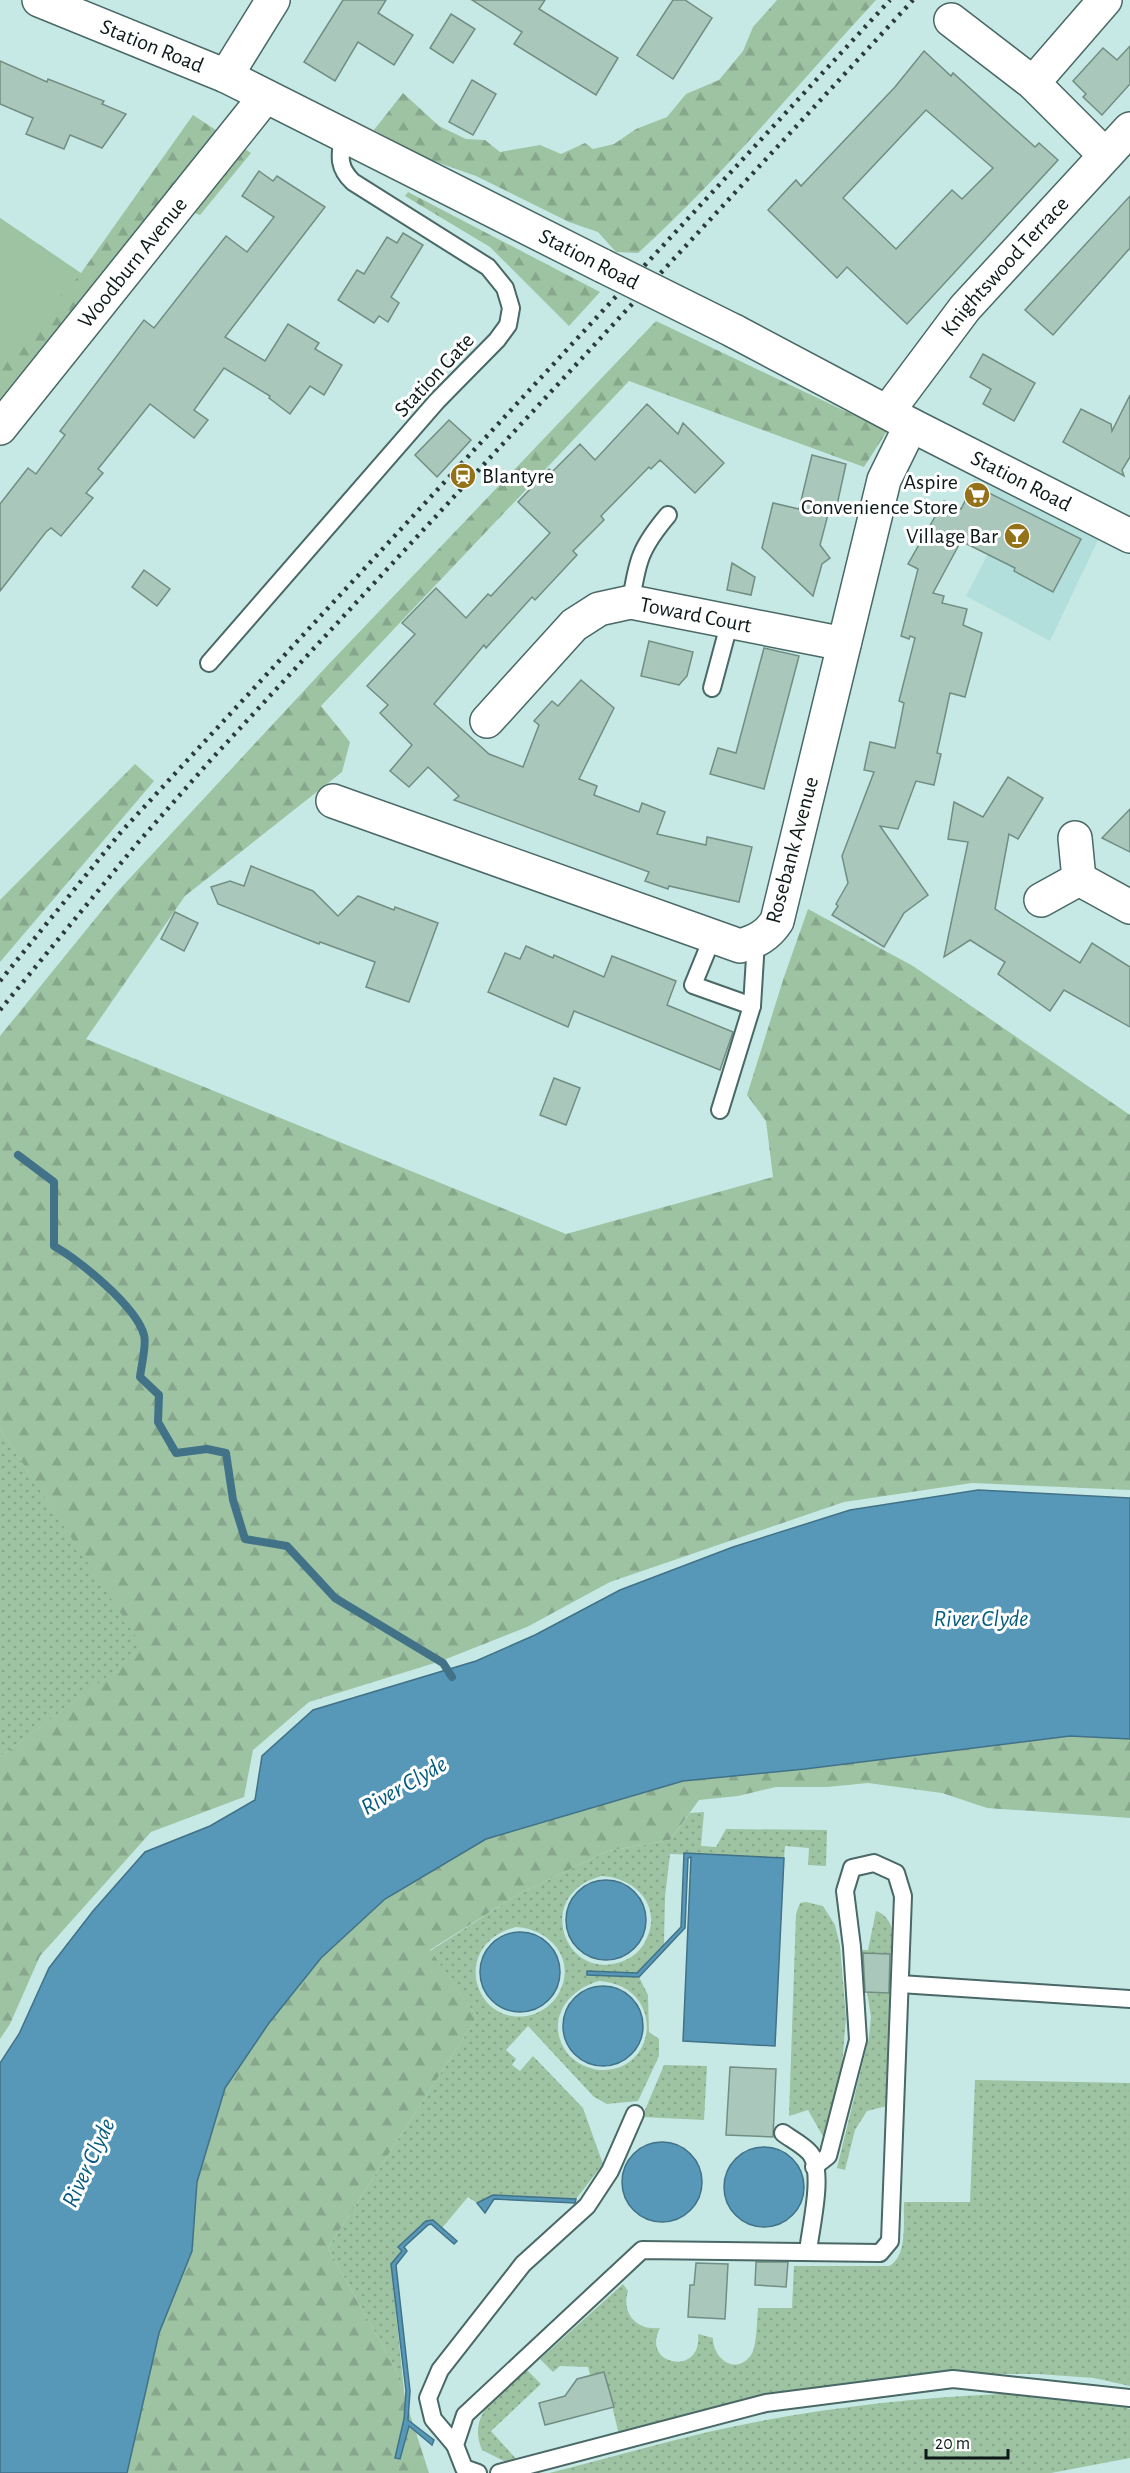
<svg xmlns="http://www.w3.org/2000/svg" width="1130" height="2473" font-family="'Alegreya Sans',sans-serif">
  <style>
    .built { fill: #b2dedb }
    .grass { fill: url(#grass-dots); fill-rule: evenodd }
    .forest { fill: url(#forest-firs) }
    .green { fill: #9dc3a2 }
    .water { fill: #5797b8; stroke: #417288; stroke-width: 1.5 }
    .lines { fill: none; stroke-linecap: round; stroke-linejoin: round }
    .stream { stroke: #417288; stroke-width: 8 }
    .building { fill: #aac7bc; stroke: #728e83; stroke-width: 1.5; fill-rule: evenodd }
    .lane-casing { stroke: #496866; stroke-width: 20 }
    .street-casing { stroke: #496866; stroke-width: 36 }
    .secondary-casing { stroke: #496866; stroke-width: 36 }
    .lane { stroke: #fff; stroke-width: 16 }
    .street { stroke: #fff; stroke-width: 33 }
    .secondary { stroke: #fff; stroke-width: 33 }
    .rail { stroke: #2a3b39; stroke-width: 4.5; stroke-dasharray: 3 6; stroke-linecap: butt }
    .secondary-bridge-casing { stroke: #496866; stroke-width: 36; stroke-linecap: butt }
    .secondary-bridge { stroke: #fff; stroke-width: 33 }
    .labels { text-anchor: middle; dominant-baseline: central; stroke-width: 6; stroke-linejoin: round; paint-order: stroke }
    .street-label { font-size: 22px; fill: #0d1a19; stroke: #fff }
    .poi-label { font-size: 22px; fill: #0d1a19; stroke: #fff; text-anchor: end }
    .water-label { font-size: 24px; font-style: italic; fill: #065c7e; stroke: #fff }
  </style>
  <defs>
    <pattern id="grass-dots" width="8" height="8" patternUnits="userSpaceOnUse" patternTransform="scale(1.5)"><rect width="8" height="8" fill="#9dc3a2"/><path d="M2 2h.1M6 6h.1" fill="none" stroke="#86a78b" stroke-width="1.8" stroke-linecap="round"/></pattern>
    <pattern id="forest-firs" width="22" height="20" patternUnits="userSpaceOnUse" patternTransform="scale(1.5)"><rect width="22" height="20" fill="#9dc3a2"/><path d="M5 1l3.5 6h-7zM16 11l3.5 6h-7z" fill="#86a78b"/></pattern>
  </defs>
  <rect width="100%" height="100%" fill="#c7e9e6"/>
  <path class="built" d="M974,478L1098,540L1050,641L966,596L988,554L962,508Z"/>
  <g class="grass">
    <path d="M0,1429L145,1649L0,1757Z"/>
    <path d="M704,1812L701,1846L716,1847L726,1829L827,1830L826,1866L808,1865L809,1848L785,1846L784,1858L670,1854L665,1897L664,1945L637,1973L587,1975L639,1977L648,1995L649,2032L659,2039V2056L638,2101L607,2104L594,2097L528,2026L506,2050L516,2059L512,2065L520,2071L533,2056L583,2108L603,2164L576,2199L493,2195L477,2203L468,2197L442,2228L433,2220L398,2248L402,2251L391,2264L405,2400L395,2368L328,2248L477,2017L430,1951L517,1895L608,1851L670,1840L690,1813ZM602,1876C636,1878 664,1907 645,1942C639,1953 629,1960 617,1963C563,1978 534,1893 602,1876ZM516,1927C550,1929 577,1959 559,1993C553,2004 542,2012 531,2015C475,2029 448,1945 516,1927ZM599,1981C667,1986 658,2073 600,2070C588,2069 576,2063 568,2054C544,2023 566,1990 599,1981Z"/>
    <path d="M806,1902L823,1906L835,1925L840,1946L846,2018L840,2089L825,2140L808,2110L789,2116L796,1914L800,1903Z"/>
    <path d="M876,1911C893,1916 896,1940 895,1954L863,1953L862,1972L859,1950H868Z"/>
    <path d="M867,1992L894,1993L891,2105L867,2111L855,2130L845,2170L837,2168L869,2037L871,2017Z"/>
    <path d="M664,2065L707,2066L704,2120L642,2117Z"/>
    <path d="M975,2080L1130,2083V2386L1094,2378L1038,2374H945L619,2435L604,2372L590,2375L588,2367L560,2366L553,2372L540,2359L623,2284L628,2291C621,2314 637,2331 660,2328C640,2366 703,2377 698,2334L713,2338C713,2359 736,2376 751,2355C757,2347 757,2319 758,2308H792L794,2266H889C908,2256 903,2222 904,2202H970Z"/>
    <path d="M527,2370L541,2384L491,2431L519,2462L504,2461L482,2450C466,2412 502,2392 527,2370Z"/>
    <path d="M1002,2394C1045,2395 1090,2393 1130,2409V2458L1051,2473H549C610,2458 670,2440 731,2427C820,2408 911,2398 1002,2394Z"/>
  </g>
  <g class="forest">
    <path d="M777,0H876C797,85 724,175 638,253L616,252L598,232L569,222L476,176L425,158L374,130L403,93L439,126L466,139L485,140L500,152L540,145L561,154L585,143L593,149L614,144L636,129L667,117L686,94L719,80L743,51L753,27Z"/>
    <path d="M193,115L251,153L200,215L161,200L0,408V218L81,273Z"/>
    <path d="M408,192L600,292L569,326L490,247L405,196Z"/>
    <path d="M656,321L887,431L864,467L629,381L321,706L350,742L342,772L185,896L86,1039L566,1234L773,1177L766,1121L747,1095L784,977L808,909L913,966L1130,1115V1490L972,1483L844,1502L610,1582L527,1627L441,1661L309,1702L253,1750L244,1797L151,1832L40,1956L10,2024L0,2039V1757L144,1649L0,1429V1036L117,892L326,667Z"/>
    <path d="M135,764L154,781L0,962V900Z"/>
    <path d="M1070,1736L1130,1739V1818L987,1808L942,1793L868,1783L827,1787H776L738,1796L699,1800L670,1840L608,1851L517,1895L430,1950L477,2017L328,2248L395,2368L429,2473H127L159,2333L192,2251L197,2182L225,2088L269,2023L321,1958L385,1899L486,1839L683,1781L805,1769Z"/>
  </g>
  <path class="green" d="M0,218L81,274L0,359Z"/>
  <g class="water">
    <path d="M978,1490L1130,1498V1739L1070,1736L805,1769L683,1781L486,1839L385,1899L321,1958L269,2023L225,2088L197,2182L192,2251L159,2333L127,2473H0V2063L19,2034L49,1968L93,1911L145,1852L210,1826L255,1800L262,1756L313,1710L476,1661L535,1635L620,1590L733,1547L850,1510Z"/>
    <path d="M684,1853L784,1858L775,2046L683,2041L691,1857L688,1858L685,1928L639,1977L587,1975V1971L637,1973L681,1927Z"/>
    <circle cx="606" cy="1920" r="40"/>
    <circle cx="520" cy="1972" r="40"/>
    <circle cx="603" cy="2026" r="40"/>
    <circle cx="662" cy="2182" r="40"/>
    <circle cx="764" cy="2187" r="40"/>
    <path d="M493,2195L576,2199L575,2203L494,2199L485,2213L477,2203Z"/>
    <path d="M433,2220L457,2241L454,2244L431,2224L428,2225L404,2247L407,2251L396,2265L410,2391L408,2420L434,2440L432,2445L409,2426L400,2459L395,2458L404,2419L406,2391L391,2264L402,2251L398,2247L426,2221Z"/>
  </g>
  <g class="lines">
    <path class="stream" d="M18,1155L54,1182V1246C80,1261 136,1306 144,1335C147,1344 141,1367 140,1377L159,1395L158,1422L176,1453L207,1449L226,1453L233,1500L245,1539L287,1546L335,1598L443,1663L452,1677"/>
  </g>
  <g class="building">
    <path d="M343,0H386L378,13L413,35L394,65L358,42L335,81L304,62Z"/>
    <path d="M472,0H545L539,9L618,58L596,95L514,44L522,32Z"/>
    <path d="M673,0H685L712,18L673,79L637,55Z"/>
    <path d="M451,14L475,29L453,63L430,48Z"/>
    <path d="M1130,46V84L1102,115L1083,97L1086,94L1073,81L1103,48L1117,60Z"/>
    <path d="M924,51L951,76L953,73L1035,147L1039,143L1058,160L907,324L847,267L837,278L768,210L796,180L801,186L895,87ZM926,110L993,168L962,199L952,190L896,249L843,198Z"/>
    <path d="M0,61L47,82L48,79L104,101L102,104L126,114L102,148L70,135L64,149L26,134L33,118L0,104Z"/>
    <path d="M472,80L496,94L473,135L449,122Z"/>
    <path d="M259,171L273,181L277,176L325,207L225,337L265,361L288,324L319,343L315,349L342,365L324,395L310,386L290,414L269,398L270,396L224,368L194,410L208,420L194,438L150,404L98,469L103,473L86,493L93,498L61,536L51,528L46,532L0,591V504L28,468L36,474L65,435L60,431L144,320L154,328L226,236L247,252L274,217L242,196Z"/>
    <path d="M1130,196V248L1053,335L1025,310Z"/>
    <path d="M403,233L423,245L391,297L399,303L388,322L379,316L374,323L338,300L357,270L364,274L387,237L397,243Z"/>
    <path d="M983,354L1035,383L1014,421L983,404L991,389L970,377Z"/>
    <path d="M1130,395V457L1122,470L1124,476L1063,442L1081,409L1111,424L1112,431Z"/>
    <path d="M647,404L678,434L683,423L724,463L695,493L660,460L651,469L649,467L601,516L604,520L573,551L577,555L535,600L532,597L486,648L484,645L434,704L489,754L523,767L539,725L534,721L552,701L558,706L581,680L614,708L579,779L597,786L594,795L639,812L642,803L665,812L657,834L706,845L707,837L752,847L739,902L669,886L668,889L645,881L649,872L454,800L459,796L428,767L409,787L390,771L412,745L380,713L388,705L367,686L415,634L402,623L436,588L466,618L488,594L491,596L550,533L518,502L549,469L552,472L580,444L595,460Z"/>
    <path d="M449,420L471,440L437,477L415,455Z"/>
    <path d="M812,455L846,464L837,505L831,503L820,545L830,558L822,564L813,596L762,548L773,503L799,509Z"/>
    <path d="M973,485L1081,539L1053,592L1014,571L1015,568L961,541L933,593L944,596L942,603L967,609L963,625L982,633L965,697L950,693L937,753L941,754L934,785L916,781L898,829L880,826L928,895L904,913L884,947L832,915L838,906L836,904L848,883L842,856L874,772L864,770L870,742L895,748L904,703L899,701L915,638L910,636L909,639L901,636L918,569L908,564L944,501L961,509Z"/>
    <path d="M732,563L755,577L751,595L727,590Z"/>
    <path d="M144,570L170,589L157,606L132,587Z"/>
    <path d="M649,641L693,652L687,676L679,685L641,676Z"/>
    <path d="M764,648L799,656L764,789L710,774L718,748L736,753Z"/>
    <path d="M1008,777L1043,798L1018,839L1009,834L995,909L1080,963L1092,943L1130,967V1027L1064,990L1050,1011L998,974L1005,962L970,940L944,957L968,842L948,839L954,802L983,817Z"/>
    <path d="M1130,809V852L1102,838Z"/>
    <path d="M251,866L313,891L338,916L358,896L394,910L395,907L438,923L409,1002L366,987L375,962L320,942L319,944L218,904L211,887L230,881L244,886Z"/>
    <path d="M175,912L198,923L184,951L161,939Z"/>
    <path d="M526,946L553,958L554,955L604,977L612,956L676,981L667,1005L733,1032L720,1070L574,1011L568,1027L488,992L505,953L520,959Z"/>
    <path d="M554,1078L580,1088L566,1125L540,1115Z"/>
    <path d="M863,1953L890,1954L889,1993L865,1992Z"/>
    <path d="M730,2067L776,2069L773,2137L726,2135Z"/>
    <path d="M756,2262H788L786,2287L755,2285Z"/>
    <path d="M696,2263L728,2264L725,2319L688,2317L690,2285H694Z"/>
    <path d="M604,2372L614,2407L545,2425L539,2403L565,2396L577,2379Z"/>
  </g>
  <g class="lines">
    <g class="lane-casing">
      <g id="lane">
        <path d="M631,602C637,560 641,547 668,515"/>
        <path d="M209,663L437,401L497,340L508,325L511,308L505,288L488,267L353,182C337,167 340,155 343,134"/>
        <path d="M712,688L730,621"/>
        <path d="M713,936L693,985L752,1006L720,1110"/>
        <path d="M752,1006L756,941"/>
        <path d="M900,1984L1130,1999"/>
        <path d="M783,2133C791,2139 803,2145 810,2153C825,2172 810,2229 808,2252"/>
        <path d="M455,2445L433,2419L428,2398L440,2370L523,2264L587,2206L610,2171L635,2114"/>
        <path d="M478,2473L464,2468L455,2445L465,2415L642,2250L880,2253L890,2241L903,1896L896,1873L874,1863L852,1868L845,1891L852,1947L858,2040L828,2156L814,2167"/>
        <path d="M499,2473L766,2403L953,2379L1130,2398"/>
      </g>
    </g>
    <g class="street-casing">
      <g id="street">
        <path d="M951,20L1033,83L1105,155"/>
        <path d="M1033,83L1105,0"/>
        <path id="s1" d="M888,411L965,308L1130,129"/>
        <path id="s2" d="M0,428L265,97"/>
        <path id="s3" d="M487,721L574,625L599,609L631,602L844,644"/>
        <path d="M333,801L740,946C757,941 767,936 777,921L884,480L911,425"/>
        <path d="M1079,879L1130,907"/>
        <path d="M1041,900L1079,879L1075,838"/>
      </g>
    </g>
    <g class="secondary-casing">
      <g id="secondary">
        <path id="s4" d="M39,0L226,76L603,266"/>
        <path d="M226,76L273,0"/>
        <path id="s5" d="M734,331L911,425L1130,536"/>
      </g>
    </g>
    <use href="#lane" class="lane"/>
    <use href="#street" class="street"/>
    <use href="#secondary" class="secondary"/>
    <g class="rail">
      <path d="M0,981L121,832L890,0"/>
      <path d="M0,1010L135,846L207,764L913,0"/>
    </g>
    <g class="secondary-bridge-casing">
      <path id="secondary-bridge" d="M603,266L734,331"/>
    </g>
    <use href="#secondary-bridge" class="secondary-bridge"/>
  </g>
  <defs>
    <g id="station-disc" transform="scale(1.35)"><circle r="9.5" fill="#937219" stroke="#fff"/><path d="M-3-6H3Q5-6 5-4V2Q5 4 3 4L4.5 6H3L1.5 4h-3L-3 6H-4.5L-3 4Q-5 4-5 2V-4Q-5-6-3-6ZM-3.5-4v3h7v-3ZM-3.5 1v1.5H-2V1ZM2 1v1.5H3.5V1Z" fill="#fff"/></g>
    <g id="supermarket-disc" transform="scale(1.35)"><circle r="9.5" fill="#937219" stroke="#fff"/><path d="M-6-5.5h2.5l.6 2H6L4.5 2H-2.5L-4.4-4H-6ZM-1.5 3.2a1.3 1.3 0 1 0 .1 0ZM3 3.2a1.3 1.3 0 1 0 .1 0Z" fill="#fff"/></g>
    <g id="bar-disc" transform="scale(1.35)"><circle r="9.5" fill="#937219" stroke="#fff"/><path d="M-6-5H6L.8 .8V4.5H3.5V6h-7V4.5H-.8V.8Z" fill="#fff"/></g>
  </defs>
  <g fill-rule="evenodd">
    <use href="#station-disc" x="463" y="476"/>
    <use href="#supermarket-disc" x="977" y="495"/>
    <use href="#bar-disc" x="1017" y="536"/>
  </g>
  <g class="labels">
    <g class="street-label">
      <text stroke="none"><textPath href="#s4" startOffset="122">Station Road</textPath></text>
      <text transform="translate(589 259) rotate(27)">Station Road</text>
      <text stroke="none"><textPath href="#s2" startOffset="212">Woodburn Avenue</textPath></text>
      <text stroke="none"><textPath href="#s1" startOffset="186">Knightswood Terrace</textPath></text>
      <text transform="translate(434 375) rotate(-47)">Station Gate</text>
      <text stroke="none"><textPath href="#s5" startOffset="324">Station Road</textPath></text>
      <text stroke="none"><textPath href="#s3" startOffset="258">Toward Court</textPath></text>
      <text transform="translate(792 850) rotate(-75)">Rosebank Avenue</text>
    </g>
    <g class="poi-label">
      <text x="482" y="476" text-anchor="start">Blantyre</text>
      <text x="958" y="482">Aspire<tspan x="958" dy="25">Convenience Store</tspan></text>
      <text x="998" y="536">Village Bar</text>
    </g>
    <g class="water-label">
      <text x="981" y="1619">River Clyde</text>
      <text transform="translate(404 1786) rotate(-30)">River Clyde</text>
      <text transform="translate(89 2163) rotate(-65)">River Clyde</text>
    </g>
  </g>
  <path d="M926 2449v9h82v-9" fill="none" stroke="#0d1a19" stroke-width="3"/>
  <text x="935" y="2449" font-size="18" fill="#0d1a19" stroke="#ffffff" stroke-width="4.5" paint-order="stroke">20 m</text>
</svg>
